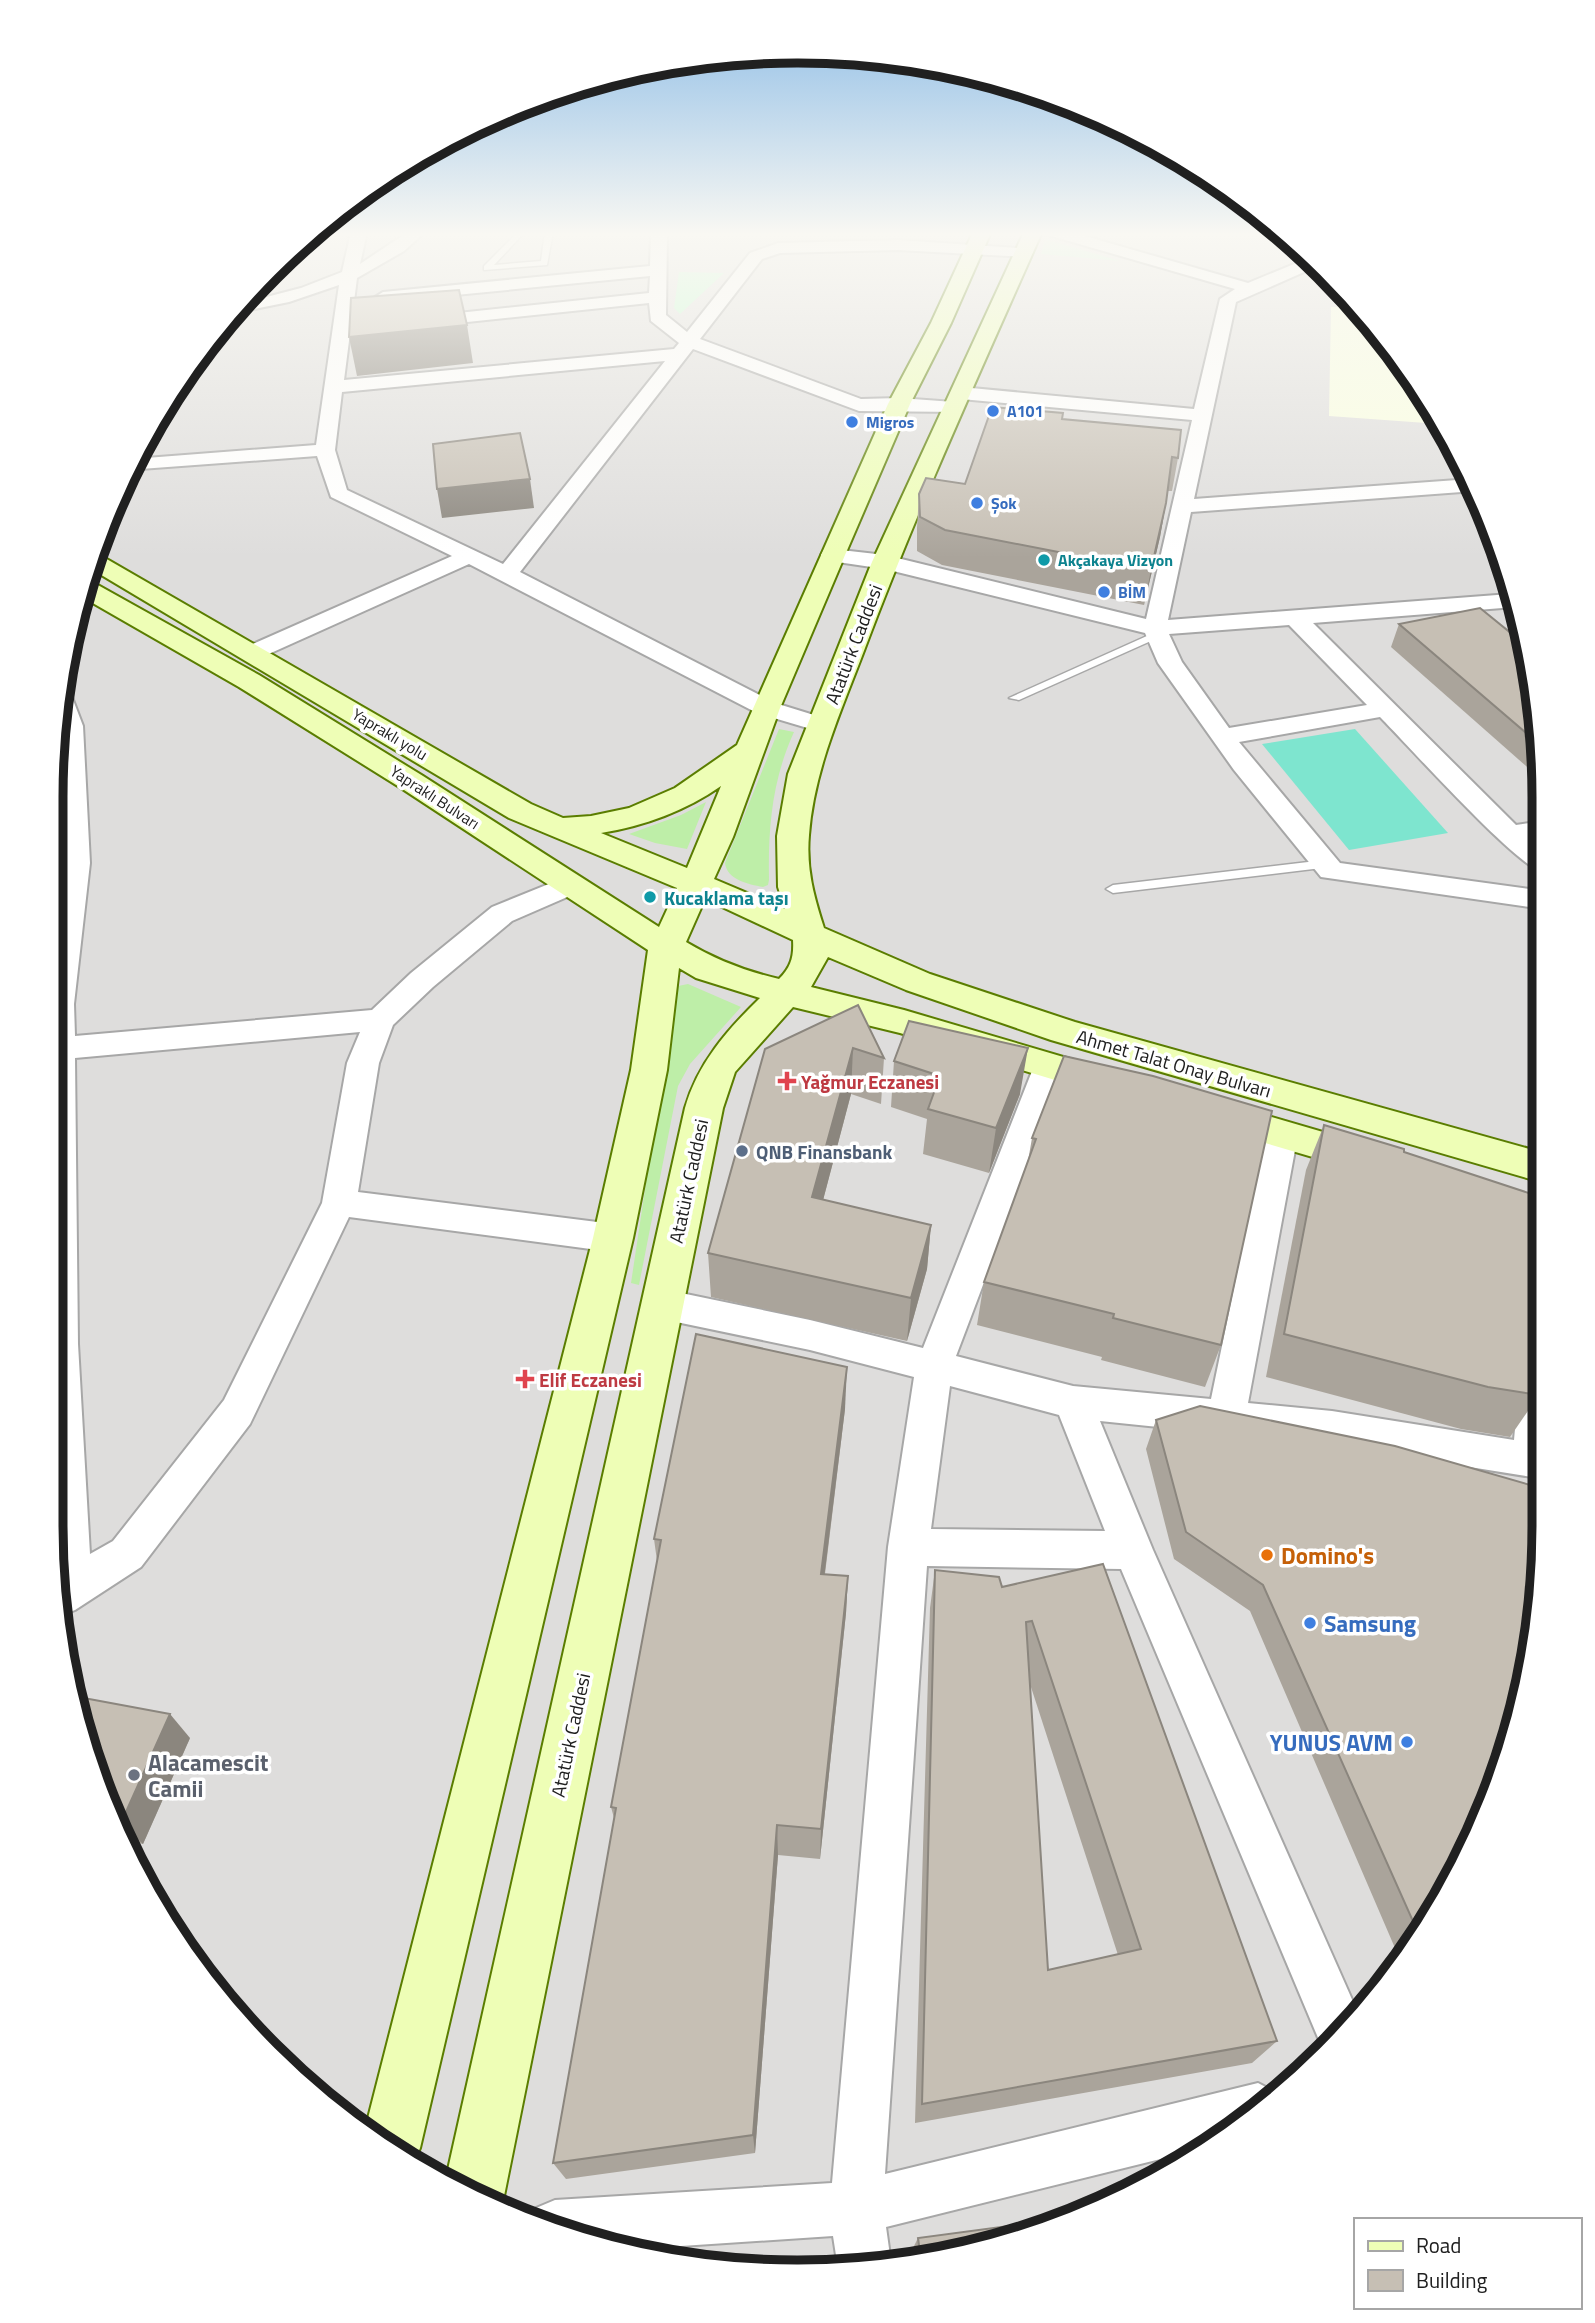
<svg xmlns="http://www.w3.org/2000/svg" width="1595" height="2323" font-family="'Titillium Web',sans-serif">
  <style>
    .residential { fill: #dedddc }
    .education { fill: #faffe0 }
    .grass { fill: #beeea8 }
    .park { fill: #c0fdcf }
    .pitch { fill: #7ee5cf }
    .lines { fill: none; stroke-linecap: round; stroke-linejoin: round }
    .service-casing { stroke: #a7a7a7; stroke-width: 3 }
    .minor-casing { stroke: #a7a7a7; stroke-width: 4 }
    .secondary-casing { stroke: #5a7d00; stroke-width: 4 }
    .service { fill: #fff; fill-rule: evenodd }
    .minor { fill: #fff; fill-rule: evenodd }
    .secondary { fill: #eefeb6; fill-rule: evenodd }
    .wall { fill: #aaa49b; fill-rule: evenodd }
    .shaded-wall { fill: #8b867e }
    .building { fill: #c6bfb4; stroke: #8b867e; stroke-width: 2; fill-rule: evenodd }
    .shop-dot { fill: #3f7fe0; stroke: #fff; stroke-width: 2.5 }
    .culture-dot { fill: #0f9aa8; stroke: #fff; stroke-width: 2.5 }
    .health-dot { fill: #e0444e; stroke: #fff; stroke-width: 2.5 }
    .service-dot { fill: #5c6f8a; stroke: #fff; stroke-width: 2.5 }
    .food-dot { fill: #e8710a; stroke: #fff; stroke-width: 2.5 }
    .worship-dot { fill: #6b7280; stroke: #fff; stroke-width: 2.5 }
    .labels { text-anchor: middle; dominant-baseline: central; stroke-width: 7; stroke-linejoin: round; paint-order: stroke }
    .far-shop-label { font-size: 16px; font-weight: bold; fill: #366cbe; stroke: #fff; text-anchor: start }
    .far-culture-label { font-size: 16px; font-weight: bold; fill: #0d838f; stroke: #fff; text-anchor: start }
    .far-street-label { font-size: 16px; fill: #202020; stroke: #fff }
    .street-label { font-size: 19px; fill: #202020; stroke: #fff }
    .culture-label { font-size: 19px; font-weight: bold; fill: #0d838f; stroke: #fff; text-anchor: start }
    .health-label { font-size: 19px; font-weight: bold; fill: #be3a42; stroke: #fff; text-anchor: start }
    .service-label { font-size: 19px; font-weight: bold; fill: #4e5e75; stroke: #fff; text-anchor: start }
    .near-food-label { font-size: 23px; font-weight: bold; fill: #c56008; stroke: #fff; text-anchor: start }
    .near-shop-label { font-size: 23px; font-weight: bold; fill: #366cbe; stroke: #fff; text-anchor: start }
    .near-worship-label { font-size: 23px; font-weight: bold; fill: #5b616d; stroke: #fff; text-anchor: start }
    .rim { fill: none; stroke: #202020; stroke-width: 9 }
  </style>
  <rect width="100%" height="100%" fill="#f1efe5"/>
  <path class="residential" d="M315,232H1280L1326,270L1390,343L1467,467L1530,652L1544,797V1525L1487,1812L1418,1941L1325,2054L1213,2146L1128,2195L943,2258L798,2272L700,2266L511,2215L424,2172L305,2087L176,1940L108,1812L76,1719L51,1525V798L65,652L128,467L205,343L270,269Z"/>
  <path class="education" d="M1357,306L1390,343L1440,424L1329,416L1331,307Z"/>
  <g class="grass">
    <path d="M779,729L794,732C772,780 768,828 769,880L768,885L763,887C748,884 727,880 725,863Z"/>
    <path d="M706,802L687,849L655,843L629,834L681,815Z"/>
    <path d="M688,984L741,1007L690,1064L678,1086L639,1285L631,1283L675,989L678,986Z"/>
  </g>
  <g class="park">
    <path d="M1045,239L1120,261L1041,254Z"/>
    <path d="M679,272L724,273L680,314L674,308Z"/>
  </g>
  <path class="pitch" d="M1355,729L1448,833L1349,850L1262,744Z"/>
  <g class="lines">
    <g class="service-casing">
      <g id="service">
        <path d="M518,232H525L494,265L541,261L545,232H553L547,265L484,270V266Z"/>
        <path d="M1158,631L1163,634L1162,636L1019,700L1009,698Z"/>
        <path d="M1325,860L1332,864L1330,867L1113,893L1106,889L1113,885Z"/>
      </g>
    </g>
    <g class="minor-casing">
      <g id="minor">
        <path d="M351,232H367L360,264L408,232H425L404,251L357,278L344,380L674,349L679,343L651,321L649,303L420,327L411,322L420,317L649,293L650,276L383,302L375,297L383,292L650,266L651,232H667L666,315L687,332L750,253L778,243L898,240L1031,249L1033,252L1031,255L1025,257L898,250L780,253L762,259L700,339L861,399L899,398L954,402L963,408L961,412L859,411L693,349L520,572L775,703L830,720L833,725L830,730L821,732L757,713L469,564L262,657H246L242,652L246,647L452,556L331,497L317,456L127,470L133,459L316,445L339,285L289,302L230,314L239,304L301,288L342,272ZM665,361L503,564L347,490L335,450L342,392Z"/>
        <path d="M1046,232H1071L1248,283L1311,257L1320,265L1236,302L1194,499L1471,479L1475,491L1191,512L1168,620L1510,594L1515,607L1313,623L1516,825L1544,821V837L1532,839L1544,850V873C1516,866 1408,745 1380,717L1239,742L1340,863L1544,891V909L1321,877L1234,770L1158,663L1145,633L885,569L824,560L821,555L824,550L832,549L885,555L1146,619L1192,420L961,399L952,393L961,387L1194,409L1220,299L1235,289L1048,235ZM1289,625L1367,705L1229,728L1182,662L1169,634Z"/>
        <path d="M61,690L70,692L83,726L90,863L74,1004L75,1036L372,1010L411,973L492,907L561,879L571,876L581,879L585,885L581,891L512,921L433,987L393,1025L379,1063L358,1192L613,1224L625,1228L630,1238L625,1248L613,1252L349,1217L250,1424L141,1567L75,1610L63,1615L51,1525V951L62,863L58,724ZM360,1032L347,1063L322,1203L224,1400L113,1541L90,1554L78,1344L75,1058Z"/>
        <path d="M1050,1055L1061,1058L1066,1066L956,1356L1073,1386L1211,1399L1266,1134L1270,1125L1282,1122L1294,1125L1298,1134L1248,1403L1332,1411L1514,1440L1526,1304L1531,1294L1544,1289V1479L1332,1445L1100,1421L1153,1550L1358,2013L1324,2052L1121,1569L927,1566L885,2174L1258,2083L1277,2093L1213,2146L886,2227L891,2263L838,2268L833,2236L636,2249L531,2220L536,2208L555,2200L832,2183L888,1547L914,1377L810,1350L662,1319L649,1314L644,1304L649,1294L662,1289L810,1320L923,1348L1034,1066L1039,1058ZM950,1386L1059,1415L1105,1531L931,1529Z"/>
      </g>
    </g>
    <g class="secondary-casing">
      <g id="secondary">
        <path d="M973,232H991L951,323L910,404L845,555L780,708L733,837L714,879L785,909L778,887L777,836L788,774L872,562L1024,232H1042C981,370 918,507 865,648C842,709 814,769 809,835C806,869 814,897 824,928L930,974L1075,1022L1544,1153V1183L1051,1040L906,990L828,957L811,987L904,1010L1121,1074L1126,1083L1121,1092L1108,1096L900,1033L793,1007L735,1072L723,1108L504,2196L498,2209L445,2183L685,1108C698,1063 727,1030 760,998L696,978L679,968L667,1070L633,1238L420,2148L413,2165L365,2130L593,1238L631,1070L648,950L401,788L239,687L84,598L89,582L96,584L259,675L423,776L659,927L677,888L509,818L93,570L98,554L531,804L563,818L591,816L629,808L675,788L737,745L888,404L931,323ZM721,786L687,868L601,833C644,826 685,811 721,786ZM705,899L793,940C794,957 791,967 779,979C745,971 716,960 686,942Z"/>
        <path d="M1217,1101L1381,1149L1386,1159L1381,1169L1367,1173L1204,1125L1198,1115L1204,1105Z"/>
      </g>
    </g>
    <use href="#service" class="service"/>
    <use href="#minor" class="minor"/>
    <use href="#secondary" class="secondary"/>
  </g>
  <g class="wall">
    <path d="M1063,419L1178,458L1172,491H1168L1160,537L1144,605L942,565L917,551V528L919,494L965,484Z"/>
    <path d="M1399,624L1530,652L1543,781L1391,647Z"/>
    <path d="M858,1005L884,1058L881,1104L851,1094L823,1200L931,1225L927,1269L907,1341L711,1297L708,1253Z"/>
    <path d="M1064,1056L1221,1345L1205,1387L1101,1360L1102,1357L977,1325L984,1282L1028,1161L1032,1138Z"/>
    <path d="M894,1061L1020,1094L989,1173L923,1154L927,1119L891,1107Z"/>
    <path d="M1324,1125L1404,1152L1539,1395L1510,1437L1461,1429L1266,1377L1306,1170Z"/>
    <path d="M845,1409L825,1574L848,1576L846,1613L820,1859L778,1855L755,2153L566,2179L553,2163L614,1818L611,1807L657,1561L654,1539Z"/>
    <path d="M1156,1420L1487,1812L1418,1941L1401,1962L1250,1611L1174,1559L1146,1449Z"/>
    <path d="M1103,1564L1277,2041L1252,2063L915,2123L930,1608L935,1570L1002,1587ZM1030,1684L1118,1955L1048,1970Z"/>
    <path d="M190,1738L143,1844L123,1840L108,1812Z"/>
    <path d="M918,2238L943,2258L913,2261L912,2250Z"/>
  </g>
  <g class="shaded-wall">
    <path d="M467,325L473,363L357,376L349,337Z"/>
    <path d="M530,479L534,508L442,518L437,489Z"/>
    <path d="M1166,503L1160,537L1144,605L1151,570Z"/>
    <path d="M853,1048L851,1094L812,1242V1197Z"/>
    <path d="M1028,1048L1020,1094L989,1173L996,1128Z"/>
    <path d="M931,1225L927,1269L907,1341L911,1298Z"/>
    <path d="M847,1367L845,1409L820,1611L821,1574Z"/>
    <path d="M848,1576L846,1613L820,1859L821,1829Z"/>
    <path d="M170,1714L190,1738L143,1844L121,1823Z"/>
    <path d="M777,1825L778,1855L755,2153L753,2135Z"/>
  </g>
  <g class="building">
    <path d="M459,290L467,325L349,337L351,298Z"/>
    <path d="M992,407L1063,413L1062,419L1181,430L1178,458L1172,457L1166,503L1151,570L945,530L920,517L919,494L926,478L965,484Z"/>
    <path d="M520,433L530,479L437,489L433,444Z"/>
    <path d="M1480,608L1528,647L1530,652L1539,744L1399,624Z"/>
    <path d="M858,1005L884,1058L853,1048L812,1197L931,1225L911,1298L708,1253L765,1049Z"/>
    <path d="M909,1021L1028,1048L996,1128L928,1109L940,1076L894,1061Z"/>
    <path d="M1064,1056L1153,1076L1272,1111L1221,1345L1113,1318L1114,1314L984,1282L1036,1139L1032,1138Z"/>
    <path d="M1324,1125L1404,1149V1152L1544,1198V1308L1539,1395L1488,1387L1284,1334Z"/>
    <path d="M696,1334L847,1367L821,1574L848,1576L821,1829L777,1825L753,2135L553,2163L616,1808L611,1807L661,1540L654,1539Z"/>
    <path d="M1200,1406L1395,1446L1544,1489V1525L1530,1672L1487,1812L1420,1937L1263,1585L1186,1532L1156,1420Z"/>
    <path d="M1103,1564L1277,2041L922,2104L935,1570L999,1577L1002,1587ZM1032,1621L1141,1949L1048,1970L1026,1622Z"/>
    <path d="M73,1696L170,1714L121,1823L113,1821L108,1812L76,1719Z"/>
    <path d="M1055,2220L943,2258L921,2260L918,2238Z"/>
  </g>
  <linearGradient id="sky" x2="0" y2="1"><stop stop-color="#8cbce6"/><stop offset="0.42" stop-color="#f9f8f3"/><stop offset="1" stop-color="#f9f8f3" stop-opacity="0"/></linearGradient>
  <rect width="1595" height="558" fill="url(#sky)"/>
  <g class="shop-dot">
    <circle cx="993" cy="411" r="7"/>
    <circle cx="852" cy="422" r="7"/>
    <circle cx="977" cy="503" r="7"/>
    <circle cx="1104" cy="592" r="7"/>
    <circle cx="1310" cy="1623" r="7"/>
    <circle cx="1407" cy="1742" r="7"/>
  </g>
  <g class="culture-dot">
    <circle cx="1044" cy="560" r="7"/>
    <circle cx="650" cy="897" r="7"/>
  </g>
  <g class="health-dot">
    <path d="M783.5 1070.5h7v7h7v7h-7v7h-7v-7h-7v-7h7z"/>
    <path d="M521.5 1368.5h7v7h7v7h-7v7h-7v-7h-7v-7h7z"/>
  </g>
  <circle class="service-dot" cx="742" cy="1151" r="7"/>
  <circle class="food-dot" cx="1267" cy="1555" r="7"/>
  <circle class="worship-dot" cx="134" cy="1775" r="7"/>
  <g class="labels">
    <g class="far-shop-label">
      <text x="1007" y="411">A101</text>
      <text x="866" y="422">Migros</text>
      <text x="991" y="503">Şok</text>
      <text x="1118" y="592">BİM</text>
    </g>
    <g class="far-culture-label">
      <text x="1058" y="560">Akçakaya Vizyon</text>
    </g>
    <g class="far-street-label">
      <text transform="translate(390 734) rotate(31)">Yapraklı yolu</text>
      <text transform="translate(435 797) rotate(33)">Yapraklı Bulvarı</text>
    </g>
    <g class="street-label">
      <text transform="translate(853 644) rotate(-69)">Atatürk Caddesi</text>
      <text transform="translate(1174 1063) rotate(16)">Ahmet Talat Onay Bulvarı</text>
      <text transform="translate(688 1181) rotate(-78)">Atatürk Caddesi</text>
      <text transform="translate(570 1735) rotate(-78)">Atatürk Caddesi</text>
    </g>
    <g class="culture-label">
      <text x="664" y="897">Kucaklama taşı</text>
    </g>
    <g class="health-label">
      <text x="801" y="1081">Yağmur Eczanesi</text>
      <text x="539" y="1379">Elif Eczanesi</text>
    </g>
    <g class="service-label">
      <text x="756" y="1151">QNB Finansbank</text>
    </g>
    <g class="near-food-label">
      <text x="1281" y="1555">Domino's</text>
    </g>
    <g class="near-shop-label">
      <text x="1324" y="1623">Samsung</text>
      <text x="1393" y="1742" text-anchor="end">YUNUS AVM</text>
    </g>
    <g class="near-worship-label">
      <text x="148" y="1762">Alacamescit<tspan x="148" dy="26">Camii</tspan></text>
    </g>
  </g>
  <path d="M0 0H1595V2323H0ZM797 63H798A734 734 0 0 1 1532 797V1526A734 734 0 0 1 798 2260H797A734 734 0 0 1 63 1526V797A734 734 0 0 1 797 63Z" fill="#fff" fill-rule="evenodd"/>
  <path class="rim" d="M797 63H798A734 734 0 0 1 1532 797V1526A734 734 0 0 1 798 2260H797A734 734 0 0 1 63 1526V797A734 734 0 0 1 797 63Z"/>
  <rect x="1354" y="2218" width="228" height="91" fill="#ffffff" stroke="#a6a6a6" stroke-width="2"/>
  <rect x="1368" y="2241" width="35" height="10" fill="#eefeb6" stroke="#a6a6a6" stroke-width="2"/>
  <text x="1416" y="2253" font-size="21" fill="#202020">Road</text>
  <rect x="1368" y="2270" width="35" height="21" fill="#c6bfb4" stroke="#a6a6a6" stroke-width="2"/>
  <text x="1416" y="2288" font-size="21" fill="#202020">Building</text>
</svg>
